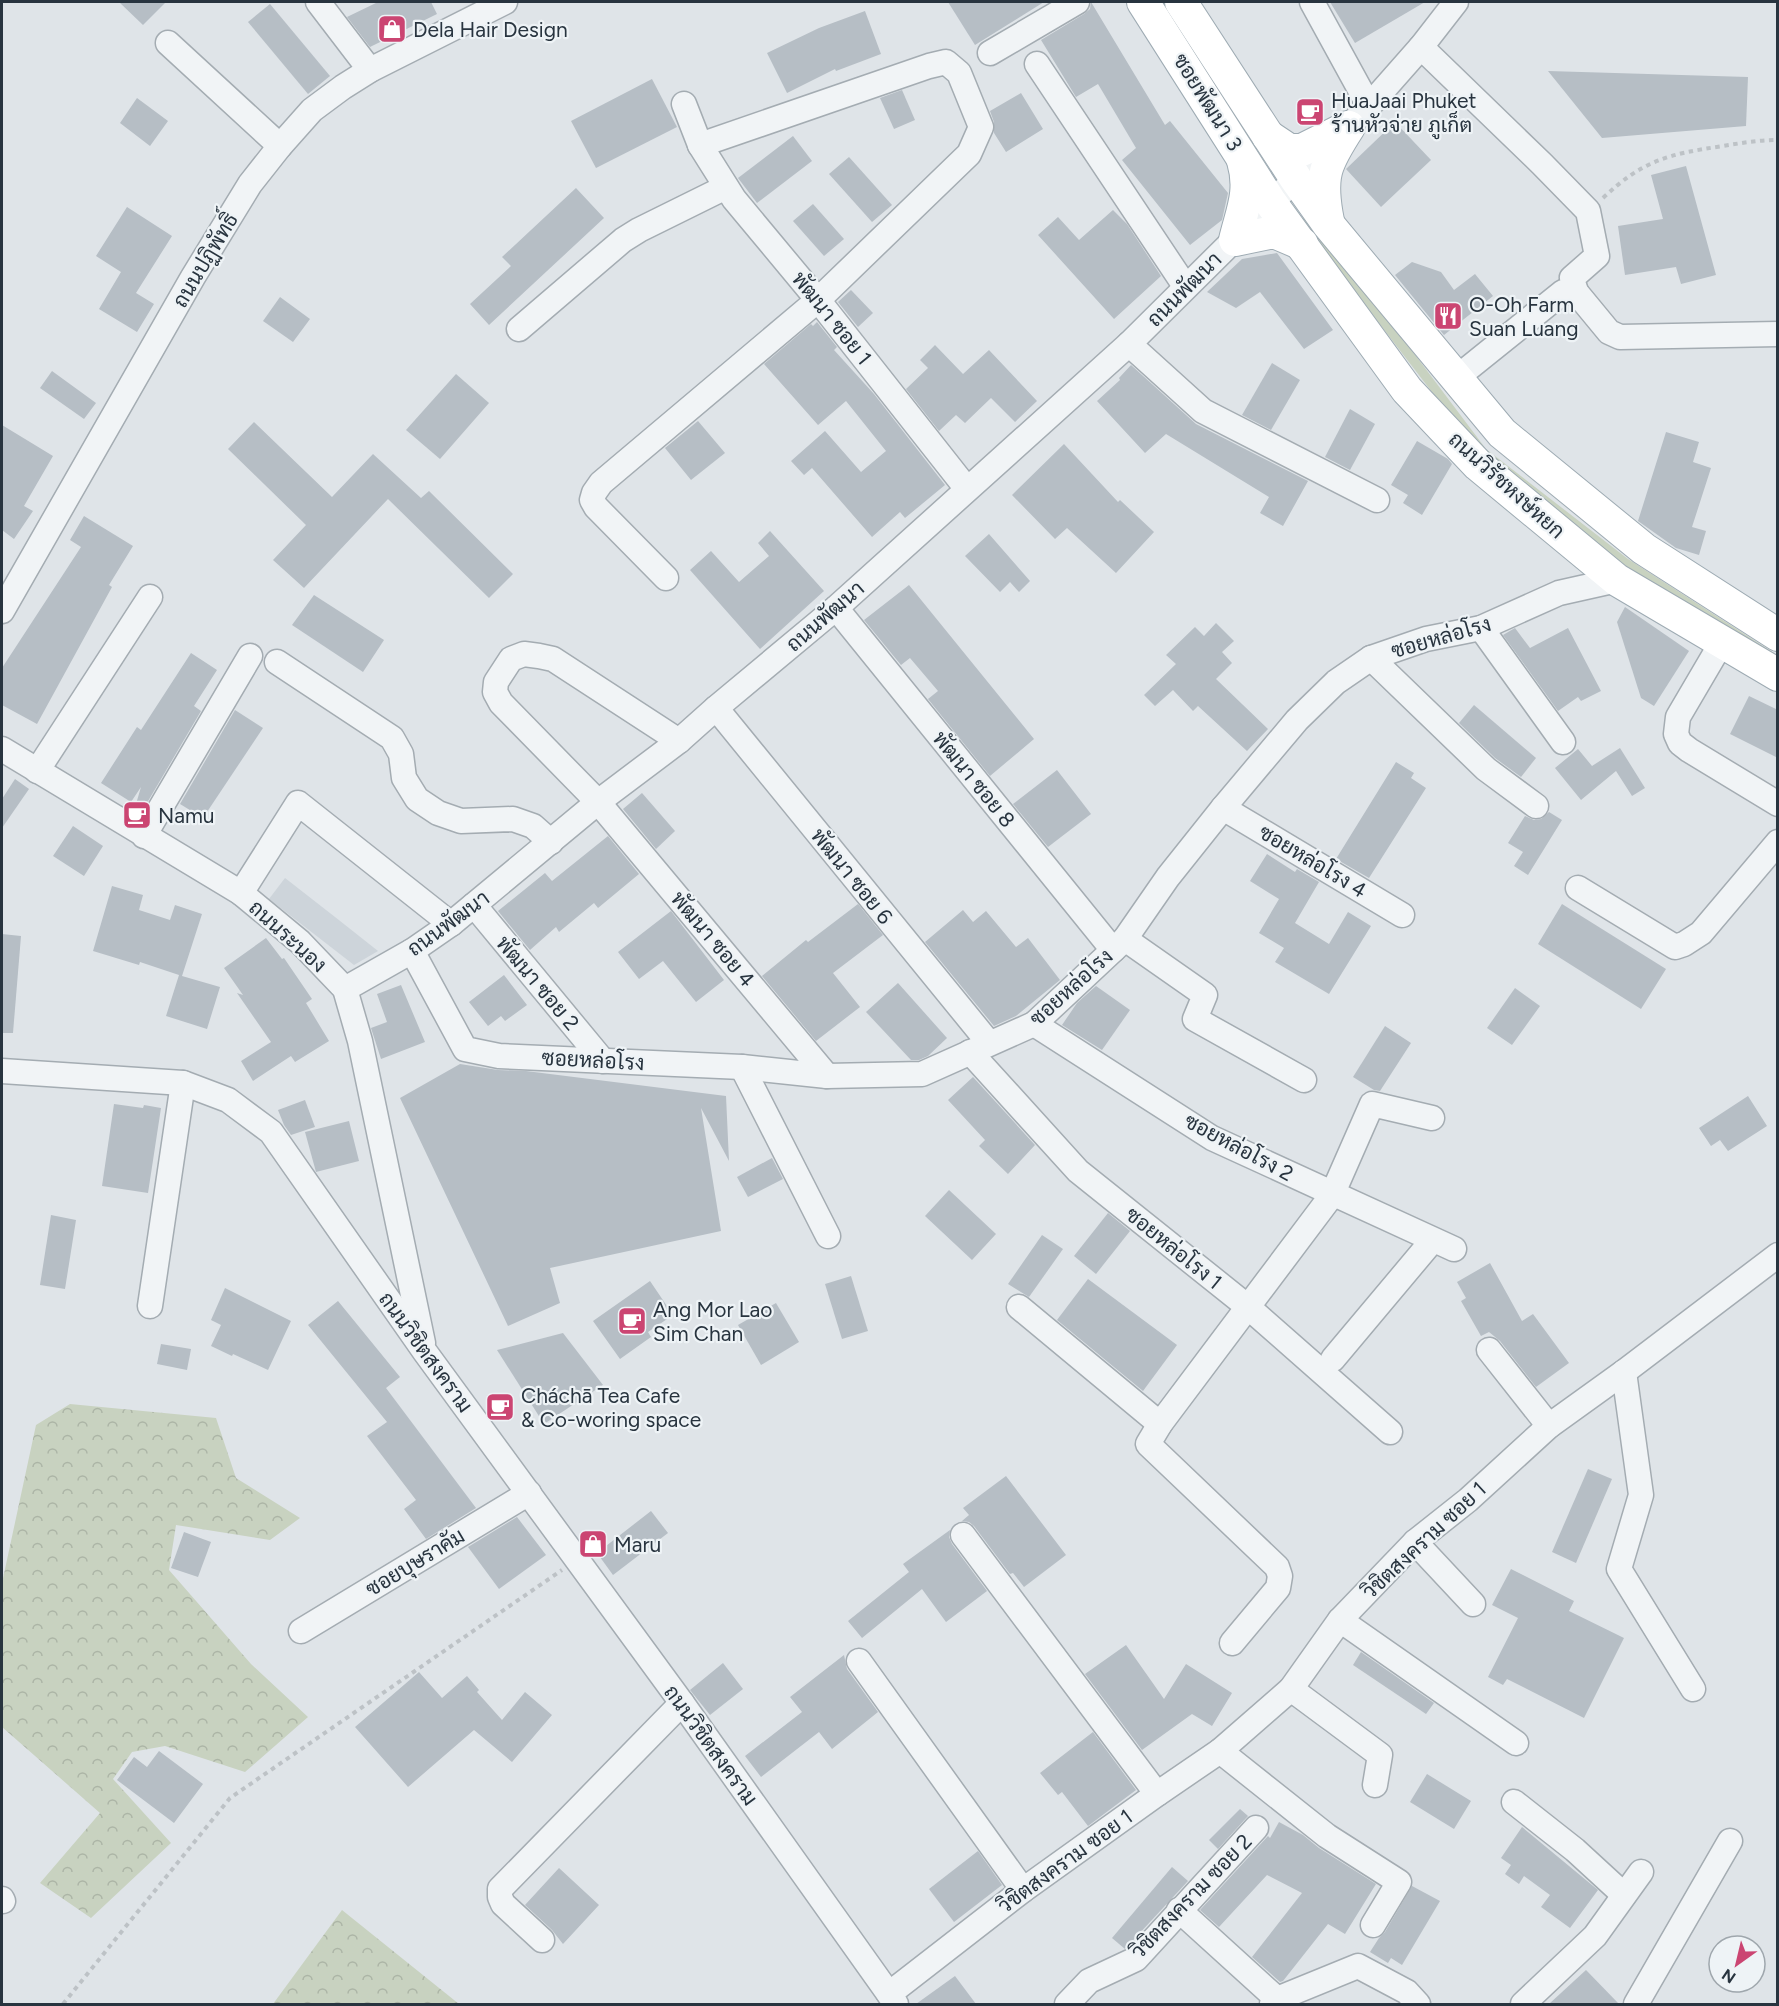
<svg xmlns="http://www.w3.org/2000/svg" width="1779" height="2006" font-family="Figtree,Sarabun,sans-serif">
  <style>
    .built { fill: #cdd4da }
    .grass { fill: #c8d2c0 }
    .forest { fill: url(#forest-crowns) }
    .building { fill: #b6bec5 }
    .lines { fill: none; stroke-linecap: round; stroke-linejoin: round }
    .minor-casing { stroke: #a4acb2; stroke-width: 27 }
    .major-casing { stroke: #9eabb3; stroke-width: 34 }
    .path { stroke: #bdc2c6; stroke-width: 4; stroke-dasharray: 4.5 4.5; stroke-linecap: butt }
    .minor { stroke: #f1f4f6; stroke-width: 24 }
    .major { stroke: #fff; stroke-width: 32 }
    .labels { text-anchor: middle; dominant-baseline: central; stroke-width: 4.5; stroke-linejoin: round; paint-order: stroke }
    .poi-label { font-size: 21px; fill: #28343f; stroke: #eef3f6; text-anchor: start }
    .street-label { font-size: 21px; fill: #28343f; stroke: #eef3f6 }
  </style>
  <defs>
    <pattern id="forest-crowns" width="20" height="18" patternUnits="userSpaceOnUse" patternTransform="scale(1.5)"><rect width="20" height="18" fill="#c8d2c0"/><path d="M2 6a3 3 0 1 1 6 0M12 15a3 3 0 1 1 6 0" fill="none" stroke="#acb5a6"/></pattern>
  </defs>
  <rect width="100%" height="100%" fill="#dfe4e8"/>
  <path class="built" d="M285,878L335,917L378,951L354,965L269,899Z"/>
  <path class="grass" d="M1306,215L1312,218L1486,449L1628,559L1777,655V666L1622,566L1479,453L1304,226L1302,218Z"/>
  <g class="forest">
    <path d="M70,1404L216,1418L236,1478L300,1518L270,1540L176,1525L169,1570L251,1664L308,1717L245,1772L165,1746L132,1752L113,1779L171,1843L91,1918L40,1883L100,1813L2,1727V1583L36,1425Z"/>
    <path d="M342,1910L459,2004H273Z"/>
  </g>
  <g class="building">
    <path d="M119,2H166L143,25Z"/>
    <path d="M378,2H431L437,14L370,47L347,17Z"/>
    <path d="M948,2H1044L975,45Z"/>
    <path d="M1091,2L1165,125L1170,121L1228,193L1222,220L1190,245L1122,160L1136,148L1098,84L1076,97L1041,40L1084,14L1090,9Z"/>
    <path d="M1330,2H1425L1355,43Z"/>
    <path d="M270,4L330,76L308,94L248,22Z"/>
    <path d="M865,11L881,54L836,71L835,69L787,93L767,53L819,28Z"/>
    <path d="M1548,71L1748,77L1746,126L1602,138Z"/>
    <path d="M652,79L677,127L596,168L571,121Z"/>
    <path d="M902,90L915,120L894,129L880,98Z"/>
    <path d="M1021,93L1043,129L1006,152L994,133V122L990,111Z"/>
    <path d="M137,98L168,121L150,146L120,123Z"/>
    <path d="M1395,122L1431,160L1381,207L1346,169Z"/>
    <path d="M793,136L812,161L757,203L738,178Z"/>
    <path d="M849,157L892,205L872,222L829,174Z"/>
    <path d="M1686,166L1716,275L1681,284L1676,267L1625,275L1618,226L1663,219L1651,175Z"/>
    <path d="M576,188L604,218L489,325L470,304L511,266L502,257Z"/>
    <path d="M813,204L844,239L824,256L793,221Z"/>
    <path d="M127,207L172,236L136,293L154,304L137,332L99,309L121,272L96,256Z"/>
    <path d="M1113,210L1127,224L1161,276L1114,319L1038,235L1058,217L1079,240Z"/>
    <path d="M1277,253L1333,330L1304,349L1260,292L1236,308L1207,292L1242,259Z"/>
    <path d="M1412,262L1441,272L1454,290L1475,274L1493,296L1444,335L1395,275Z"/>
    <path d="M851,290L873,313L858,327L838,302Z"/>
    <path d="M280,297L310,319L293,342L263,321Z"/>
    <path d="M817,322L837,347L834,350L874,394L945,485L905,518L900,512L872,537L812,468L804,475L791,461L825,431L861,472L886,451L846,401L818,425L764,364L811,324L813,326Z"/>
    <path d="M935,345L963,374L989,350L1037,401L1015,422L991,398L965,423L956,415L939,431L906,389L928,368L920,360Z"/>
    <path d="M1272,363L1300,380L1271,430L1242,415Z"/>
    <path d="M1131,365L1196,424L1308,481L1283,526L1260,513L1269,497L1166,434L1145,453L1097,401L1120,380L1119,378Z"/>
    <path d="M52,371L96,403L84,419L40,388Z"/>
    <path d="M456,374L489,403L440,459L406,430Z"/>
    <path d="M1350,409L1375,424L1350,470L1325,457Z"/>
    <path d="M698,421L725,453L691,480L665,448Z"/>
    <path d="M254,422L332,497L373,454L421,498L429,491L513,574L489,598L388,499L304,588L273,560L306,525L228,449Z"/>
    <path d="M2,425L53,456L24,506L33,511L14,539L2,530Z"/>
    <path d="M1666,432L1699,442L1693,462L1711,468L1692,527L1706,531L1699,555L1676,548L1638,521Z"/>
    <path d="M1417,441L1448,459L1452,464L1422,515L1403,503L1408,495L1391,485Z"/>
    <path d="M1064,444L1118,502L1120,500L1154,532L1116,573L1067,528L1055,539L1012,495Z"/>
    <path d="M84,516L133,546L109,585L112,587L37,724L2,705V668L81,547L70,540Z"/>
    <path d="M770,531L824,591L760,649L690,570L711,551L739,582L769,556L758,543Z"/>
    <path d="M989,534L1030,581L1019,592L1010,582L1000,592L965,556Z"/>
    <path d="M909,585L1034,739L990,776L928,699L938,691L910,658L901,665L864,620Z"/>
    <path d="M314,595L384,640L363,672L292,625Z"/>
    <path d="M1625,607L1689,651L1654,706L1641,698L1617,622Z"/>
    <path d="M1216,623L1234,641L1222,652L1232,663L1216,679L1268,729L1247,751L1198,706L1193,711L1173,690L1155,706L1144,695L1176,664L1166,655L1195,627L1204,636Z"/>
    <path d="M1515,628L1530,648L1568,628L1601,691L1581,701L1578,697L1558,711L1503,635Z"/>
    <path d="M191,653L217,670L194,706L201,711L144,808L136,804L141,787L131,802L101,783L137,727L141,730Z"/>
    <path d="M1749,696L1778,710V758L1730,734Z"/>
    <path d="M1474,705L1536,758L1521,777L1495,758L1459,723Z"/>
    <path d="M235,710L263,728L203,818L180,804Z"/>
    <path d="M1620,748L1645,788L1632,796L1616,771L1581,800L1555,768L1578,749L1592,766Z"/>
    <path d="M1396,762L1414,773L1411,778L1426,788L1369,878L1336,859Z"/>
    <path d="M1057,770L1091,814L1048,847L1013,804Z"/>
    <path d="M15,779L29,789L2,828V799Z"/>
    <path d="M642,793L675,831L656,849L623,809Z"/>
    <path d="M1549,812L1562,820L1528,875L1514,866L1523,852L1508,843L1525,816L1534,820L1541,819Z"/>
    <path d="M73,826L103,846L84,876L53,856Z"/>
    <path d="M608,836L639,874L598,908L594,903L559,932L556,927L530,950L498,911L545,873L552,881Z"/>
    <path d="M1267,854L1295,872L1297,869L1319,882L1295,923L1329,944L1348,912L1371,926L1329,994L1275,962L1284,948L1259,933L1279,899L1250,881Z"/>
    <path d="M112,886L143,895L139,910L170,920L175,905L202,914L182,976L220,987L207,1029L166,1016L179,975L140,962L139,965L93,951Z"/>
    <path d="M858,904L883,935L833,973L860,1007L816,1041L762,976L806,940L808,942Z"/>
    <path d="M1562,904L1666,969L1641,1009L1538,944Z"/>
    <path d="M963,910L973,922L986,911L1016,947L1028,938L1060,980L1016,1016L994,1026L925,942Z"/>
    <path d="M671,911L724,980L696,1002L663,961L639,979L618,952Z"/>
    <path d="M2,934L21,936L13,1033H2Z"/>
    <path d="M266,938L282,959L284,958L312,999L306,1003L329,1041L295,1062L291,1056L253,1081L241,1061L271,1042L237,993L243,995L224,968Z"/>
    <path d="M504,975L527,1005L505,1021L501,1016L488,1026L469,1002Z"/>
    <path d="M898,983L947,1038L928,1056L919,1060H911L866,1012Z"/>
    <path d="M401,985L425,1042L381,1059L371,1028L387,1022L377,994Z"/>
    <path d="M1096,986L1130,1010L1102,1050L1062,1025L1077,1003Z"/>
    <path d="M1515,988L1540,1006L1512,1045L1487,1028Z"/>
    <path d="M1385,1026L1411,1043L1380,1091L1374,1090L1353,1077Z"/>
    <path d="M460,1064L498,1070L526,1071L726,1096L729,1161L701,1108L721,1231L550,1268L560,1303L508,1326L400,1098Z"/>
    <path d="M973,1077L1035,1145L1008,1174L979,1146L985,1140L948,1100Z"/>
    <path d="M1748,1096L1767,1126L1728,1151L1720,1140L1711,1146L1699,1128Z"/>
    <path d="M305,1100L315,1127L291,1135L284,1125L278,1110Z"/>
    <path d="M114,1104L143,1108L144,1105L161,1108L148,1193L102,1186Z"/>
    <path d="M349,1121L359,1161L316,1172L305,1132Z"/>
    <path d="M772,1158L783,1179L748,1197L737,1177Z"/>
    <path d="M949,1190L996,1234L972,1260L925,1216Z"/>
    <path d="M1108,1213L1130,1231L1096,1274L1074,1256Z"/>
    <path d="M51,1215L76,1220L65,1289L40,1285Z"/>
    <path d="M1042,1235L1063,1249L1029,1297L1008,1284Z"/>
    <path d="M1490,1263L1522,1321L1533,1314L1569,1363L1536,1387L1500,1341L1489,1332L1481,1336L1461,1301L1466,1298L1457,1282Z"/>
    <path d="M851,1276L868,1331L842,1339L825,1284Z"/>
    <path d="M1088,1279L1177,1345L1143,1391L1057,1320Z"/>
    <path d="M650,1281L673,1315L648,1332L651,1337L620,1359L593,1321Z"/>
    <path d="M225,1288L291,1321L268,1370L233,1354L232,1356L211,1346L221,1325L211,1320Z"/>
    <path d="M338,1301L400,1377L386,1388L476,1508L426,1539L404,1509L416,1500L367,1436L387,1422L308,1325Z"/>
    <path d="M776,1303L799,1342L761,1365L738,1325Z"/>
    <path d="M563,1333L603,1385L544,1424L497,1350Z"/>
    <path d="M161,1344L191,1349L187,1370L157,1364Z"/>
    <path d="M1588,1469L1612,1479L1576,1563L1552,1552Z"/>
    <path d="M1006,1476L1066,1555L1024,1587L1013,1573L1010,1574L974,1526L969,1522L962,1521L969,1515L963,1508Z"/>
    <path d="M651,1511L668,1533L613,1575L597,1553Z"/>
    <path d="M517,1517L546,1555L499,1589L468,1547Z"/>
    <path d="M950,1530L949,1537L952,1544L987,1591L946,1622L922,1589L862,1638L848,1621L909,1572L903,1564Z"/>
    <path d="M184,1532L211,1542L198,1577L171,1568Z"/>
    <path d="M1511,1569L1574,1601L1569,1611L1624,1638L1584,1718L1507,1679L1503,1685L1488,1677L1518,1618L1492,1605Z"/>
    <path d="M1126,1645L1164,1699L1186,1664L1232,1693L1212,1726L1192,1714L1142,1750L1085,1674Z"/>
    <path d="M1361,1652L1434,1703L1426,1714L1353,1665Z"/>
    <path d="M844,1655L847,1669L878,1712L832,1749L819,1732L761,1777L745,1756L802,1712L790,1697Z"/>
    <path d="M723,1663L743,1689L710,1715L690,1690Z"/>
    <path d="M419,1672L442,1698L467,1676L479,1690L477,1692L502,1720L525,1692L552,1715L512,1762L474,1730L408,1787L355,1727Z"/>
    <path d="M1093,1732L1136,1790L1088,1826L1062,1792L1058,1795L1040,1773Z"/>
    <path d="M159,1751L203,1784L174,1823L117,1780L134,1757L147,1767Z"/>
    <path d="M1427,1774L1471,1801L1454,1829L1410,1802Z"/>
    <path d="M1240,1809L1248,1816L1218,1849L1209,1840Z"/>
    <path d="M1279,1822L1303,1835L1319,1848L1376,1884L1345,1934L1328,1924L1283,1981L1280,1982L1252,1957L1302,1893L1267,1875L1219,1927L1200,1910L1268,1836L1270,1838Z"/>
    <path d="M1522,1827L1598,1890L1570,1928L1541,1907L1550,1895L1524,1876L1519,1884L1505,1874L1511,1865L1501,1858Z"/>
    <path d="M978,1851L1002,1885L954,1922L929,1889Z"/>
    <path d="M1172,1867L1188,1881L1125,1949L1112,1938Z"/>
    <path d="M559,1868L599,1905L563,1944L552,1930L525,1905Z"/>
    <path d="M1412,1886L1440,1901L1402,1965L1391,1958L1388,1963L1370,1952L1379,1938L1385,1932Z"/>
    <path d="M1586,1970L1619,2004H1549Z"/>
    <path d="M955,1976L976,2004H916Z"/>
  </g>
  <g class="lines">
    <g class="minor-casing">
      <g id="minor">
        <path d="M318,2L370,70"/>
        <path d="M1312,2L1369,106"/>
        <path d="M168,43L280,146"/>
        <path d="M1421,47L1542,164L1588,211L1597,256L1572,278L1576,292"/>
        <path d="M990,53L1077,2"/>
        <path d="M1037,64L1185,286"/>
        <path d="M684,104L700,145L734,199L818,300L967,489"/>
        <path d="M519,329L623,240L639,230L726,187"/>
        <path d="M1129,344L1203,411L1377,500"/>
        <path d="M1455,379L1563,292H1576L1609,332L1620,337L1778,334"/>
        <path d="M666,578L596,507L592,500L594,493L601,483L818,300L969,154L981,127L959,73L946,62L929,66L700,145"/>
        <path d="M836,608L1113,950"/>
        <path d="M2,611L193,277L250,184L280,146L312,110L343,87L370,70L505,2"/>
        <path d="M1481,628L1563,742"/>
        <path d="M1722,642L1678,717L1676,734L1680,743L1689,750L1778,804"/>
        <path d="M1371,658L1486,769L1536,806"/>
        <path d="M277,662L392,738L401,754L404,778L417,799L438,813L461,821L513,819L533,826L551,842"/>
        <path d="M716,708L989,1043"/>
        <path d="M679,741L553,659L539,656L524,654L511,659L496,682L495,692L501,703L598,802L827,1076"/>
        <path d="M2,749L241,893L300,942L345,989L360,1041L423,1343"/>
        <path d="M37,771L150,597"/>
        <path d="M1223,808L1402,915"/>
        <path d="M144,836L250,656"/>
        <path d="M1578,888L1675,947L1684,944L1701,933L1778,842"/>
        <path d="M241,893L298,803L451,924"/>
        <path d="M474,905L603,1061"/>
        <path d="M1125,939L1205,995L1195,1019L1304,1080"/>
        <path d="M412,951L465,1049L499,1056L742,1067L827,1076L922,1074L1034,1024L1125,939L1168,877L1223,808L1297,720L1336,682L1371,658L1426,639L1481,628L1559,593L1617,580"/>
        <path d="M345,989L412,951L451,924L598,802L679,741L716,708L836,608L1129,344L1369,106L1421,47L1456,2"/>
        <path d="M1034,1024L1212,1138L1454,1249"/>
        <path d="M970,1052L1078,1171L1248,1307L1390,1432"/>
        <path d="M742,1067L828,1236"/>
        <path d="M2,1071L183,1083L228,1100L271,1132L425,1352L682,1703L896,2004"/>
        <path d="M150,1306L183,1083"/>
        <path d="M1019,1307L1160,1424"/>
        <path d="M1489,1350L1549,1426"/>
        <path d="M1333,1359L1432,1241"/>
        <path d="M1624,1372L1641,1495L1619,1569L1693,1689"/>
        <path d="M963,1535L1157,1794"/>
        <path d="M1415,1542L1473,1604"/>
        <path d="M1340,1620L1516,1743"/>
        <path d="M301,1631L529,1493"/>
        <path d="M1232,1643L1278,1588L1280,1576L1277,1567L1148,1444L1160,1424L1332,1195L1372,1104L1432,1118"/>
        <path d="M859,1661L1023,1890"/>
        <path d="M1291,1689L1380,1755L1375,1785"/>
        <path d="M1220,1751L1327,1836L1399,1882L1373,1925"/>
        <path d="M1514,1802L1575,1850L1624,1895"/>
        <path d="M2,1899L3,1901"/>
        <path d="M1179,1910L1277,1999"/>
        <path d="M542,1940L503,1904L500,1897V1889L682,1703"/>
        <path d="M889,1994L1023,1890L1157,1794L1220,1751L1291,1689L1340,1620L1415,1542L1468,1500L1549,1426L1624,1372L1778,1255"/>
        <path d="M1067,2004L1089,1981L1136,1959L1256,1828"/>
        <path d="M1272,2004L1277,1999L1358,1966L1407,1992L1418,2004"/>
        <path d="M1523,2004L1595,1936L1641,1872"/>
        <path d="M1636,2004L1730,1841"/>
      </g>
    </g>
    <g class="major-casing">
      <g id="major">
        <path d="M1143,2L1271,203L1407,390L1478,465L1617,580L1778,675"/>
        <path d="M1181,2L1296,179L1328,224L1502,433L1644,549L1778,635"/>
        <path d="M1268,136L1289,150H1302L1348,127"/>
        <path d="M1243,161C1252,191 1242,211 1235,240L1274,232L1302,244"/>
        <path d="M1328,221C1319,176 1325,164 1349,127"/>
      </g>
    </g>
    <g class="path">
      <path d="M1603,198C1643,160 1669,154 1723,146C1741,143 1759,140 1778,140"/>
      <path d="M63,2004L230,1798L562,1570"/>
    </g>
    <use href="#minor" class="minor"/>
    <use href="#major" class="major"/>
  </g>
  <defs>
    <g id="shop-square" transform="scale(1.5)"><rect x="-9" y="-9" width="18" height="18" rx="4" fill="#cb4572" stroke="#eef3f6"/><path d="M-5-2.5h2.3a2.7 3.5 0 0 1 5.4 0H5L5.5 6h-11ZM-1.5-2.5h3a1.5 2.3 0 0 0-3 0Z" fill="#fff"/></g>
    <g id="cafe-square" transform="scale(1.5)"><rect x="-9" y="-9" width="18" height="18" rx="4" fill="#cb4572" stroke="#eef3f6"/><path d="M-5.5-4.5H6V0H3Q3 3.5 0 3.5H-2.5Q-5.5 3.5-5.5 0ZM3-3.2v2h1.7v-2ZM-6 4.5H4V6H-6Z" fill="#fff"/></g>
    <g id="restaurant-square" transform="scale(1.5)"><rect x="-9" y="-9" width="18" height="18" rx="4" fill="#cb4572" stroke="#eef3f6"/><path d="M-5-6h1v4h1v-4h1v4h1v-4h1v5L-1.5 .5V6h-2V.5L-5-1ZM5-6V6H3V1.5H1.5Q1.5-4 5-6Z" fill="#fff"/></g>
  </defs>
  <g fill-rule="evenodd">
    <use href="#shop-square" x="392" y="29"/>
    <use href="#cafe-square" x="1310" y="112"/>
    <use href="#restaurant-square" x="1448" y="316"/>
    <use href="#cafe-square" x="137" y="815"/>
    <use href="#cafe-square" x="632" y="1321"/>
    <use href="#cafe-square" x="500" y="1407"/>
    <use href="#shop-square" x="593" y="1544"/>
  </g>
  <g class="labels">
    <g class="poi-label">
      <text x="413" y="29">Dela Hair Design</text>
      <text x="1331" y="100">HuaJaai Phuket<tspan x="1331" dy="24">ร้านหัวจ่าย ภูเก็ต</tspan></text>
      <text x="1469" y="304">O-Oh Farm<tspan x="1469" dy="24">Suan Luang</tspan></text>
      <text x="158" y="815">Namu</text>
      <text x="653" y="1309">Ang Mor Lao<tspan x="653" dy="24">Sim Chan</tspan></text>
      <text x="521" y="1395">Cháchā Tea Cafe<tspan x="521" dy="24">&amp; Co-woring space</tspan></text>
      <text x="614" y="1544">Maru</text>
    </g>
    <g class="street-label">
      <text transform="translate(1208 102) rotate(58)">ซอยพัฒนา 3</text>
      <text transform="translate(205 260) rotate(-59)">ถนนปฏิพัทธิ์</text>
      <text transform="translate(1184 289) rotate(-45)">ถนนพัฒนา</text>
      <text transform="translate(832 318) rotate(51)">พัฒนา ซอย 1</text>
      <text transform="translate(1507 485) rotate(42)">ถนนวิรัชหงษ์หยก</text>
      <text transform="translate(825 616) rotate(-41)">ถนนพัฒนา</text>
      <text transform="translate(1441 637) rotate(-16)">ซอยหล่อโรง</text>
      <text transform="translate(974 779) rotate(51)">พัฒนา ซอย 8</text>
      <text transform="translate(1313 861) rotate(31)">ซอยหล่อโรง 4</text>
      <text transform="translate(852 876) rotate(51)">พัฒนา ซอย 6</text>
      <text transform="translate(448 923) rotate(-36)">ถนนพัฒนา</text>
      <text transform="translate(288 936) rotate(42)">ถนนระนอง</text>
      <text transform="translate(713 939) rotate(50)">พัฒนา ซอย 4</text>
      <text transform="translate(538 983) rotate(50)">พัฒนา ซอย 2</text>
      <text transform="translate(1071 987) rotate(-42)">ซอยหล่อโรง</text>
      <text transform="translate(593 1060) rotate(3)">ซอยหล่อโรง</text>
      <text transform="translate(1239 1147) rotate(28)">ซอยหล่อโรง 2</text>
      <text transform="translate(1174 1248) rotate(39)">ซอยหล่อโรง 1</text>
      <text transform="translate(426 1352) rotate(54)">ถนนวิชิตสงคราม</text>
      <text transform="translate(1424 1540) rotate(-43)">วิชิตสงคราม ซอย 1</text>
      <text transform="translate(415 1562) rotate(-31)">ซอยบุษราคัม</text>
      <text transform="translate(711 1745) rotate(54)">ถนนวิชิตสงคราม</text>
      <text transform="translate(1065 1861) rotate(-36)">วิชิตสงคราม ซอย 1</text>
      <text transform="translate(1191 1896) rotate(-46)">วิชิตสงคราม ซอย 2</text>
    </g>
  </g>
  <rect width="1779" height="2006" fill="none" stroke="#28343f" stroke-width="6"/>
  <g transform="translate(1737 1964) rotate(214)"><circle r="28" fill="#eef3f6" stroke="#9fa7ad" stroke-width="1.5"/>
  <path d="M0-4.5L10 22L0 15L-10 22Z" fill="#cb4572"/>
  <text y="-9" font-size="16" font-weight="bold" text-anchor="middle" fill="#28343f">N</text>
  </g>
</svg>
